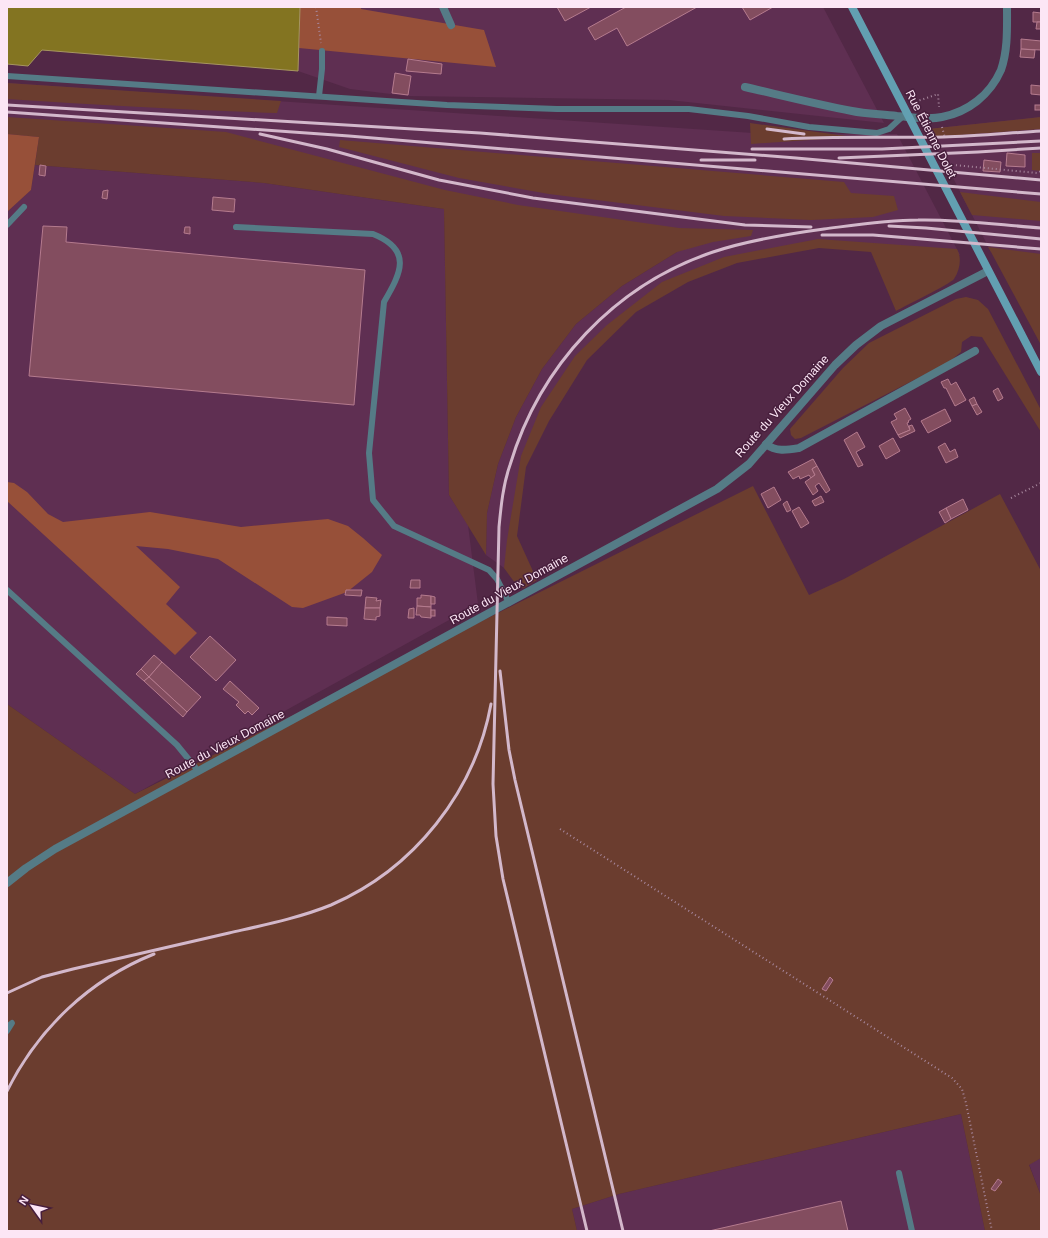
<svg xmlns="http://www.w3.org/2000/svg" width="1048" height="1238" font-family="Arial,sans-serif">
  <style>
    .built { fill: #5f2f52 }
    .green { fill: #6b3d2f }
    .forest { fill: #975039 }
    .water { fill: #837421; stroke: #a79661 }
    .building { fill: #834d5f; stroke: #b57b8e }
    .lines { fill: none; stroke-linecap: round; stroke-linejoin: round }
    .path { stroke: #a8889e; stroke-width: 2; stroke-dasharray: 1 3; stroke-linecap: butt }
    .service { stroke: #557b86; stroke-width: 6 }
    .minor { stroke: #557b86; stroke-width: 8 }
    .secondary { stroke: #629fb1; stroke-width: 8 }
    .rail { stroke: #d3b8cb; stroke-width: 3 }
    .labels { text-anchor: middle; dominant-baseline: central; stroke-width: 3; stroke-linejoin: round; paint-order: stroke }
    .street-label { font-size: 12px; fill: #fce6f5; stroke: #471e3c }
  </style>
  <rect width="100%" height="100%" fill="#522846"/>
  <g class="built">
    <path d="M300,7H823L884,123L669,100L407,96L350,89L298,71Z"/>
    <path d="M7,83L767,134H897L960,255L819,243L760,251L655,293L563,377L520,475L507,570L486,555L487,513L498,464L516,417L542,369L576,324L622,286L677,252L513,207L435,192L321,158L7,134Z"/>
    <path d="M1041,117V256L991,252L928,129Z"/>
    <path d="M35,165L264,183L444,209L449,495L468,525L478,604L135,794L7,704V212L31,190Z"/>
    <path d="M961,1114L985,1231H577L572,1209L619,1194Z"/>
    <path d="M1041,1158V1196L1029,1164Z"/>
  </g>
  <g class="green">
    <path d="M7,83L281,101L277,113C187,110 97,105 7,99Z"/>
    <path d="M7,117L226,132L445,190L518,205L679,228L753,230L751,236L713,242L677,252L622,286L576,324L542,369L516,417L498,464L487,513L486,555L449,495L444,209L264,183L35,165L39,137L7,134Z"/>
    <path d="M1041,117V129L932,137L928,129Z"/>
    <path d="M750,123L854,137L751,144Z"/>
    <path d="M340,140L844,182L851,193L894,196L898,210L873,217L811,220L724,216L549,194L459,178L339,147Z"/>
    <path d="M1032,153H1041V171L1032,170Z"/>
    <path d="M960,192L1041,202V221L972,215Z"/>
    <path d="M818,239L957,249C962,258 960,270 954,279C950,284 905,306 896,311L871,252L819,248L737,263L688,282L636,312L587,360L549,421L526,467L517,536L537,580L524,588L518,587L504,568L507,540L521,456L541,407L575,356L607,325L662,282L724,257Z"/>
    <path d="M988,247L1041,254V345L991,252Z"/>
    <path d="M966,297L978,300L988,309L1041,410V432L982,337L971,336L962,342L961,352L949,362L801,438L795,439L791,435L790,429L843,368L869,343L956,299Z"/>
    <path d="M753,486L809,595L844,579L1000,494L1041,571V1158L1029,1165L1041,1196V1231H985L961,1114L619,1194L572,1209L577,1231H7V704L135,794Z"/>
  </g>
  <g class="forest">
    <path d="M300,7H361V9L484,30L496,67L299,48Z"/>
    <path d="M7,134L39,137L31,190L7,212Z"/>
    <path d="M7,482L14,483L27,492L48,514L63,522L150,512L241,527L328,519L348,526L363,538L382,555L372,572L347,592L303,608L292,607L218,559L168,549L136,546L180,587L166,604L197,633L175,655L7,501Z"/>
  </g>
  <path class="water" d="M7,7H300L298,71L42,50L28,66L7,64Z"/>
  <g class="building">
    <path d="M557,7H591L565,21Z"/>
    <path d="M626,7H697L627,46L617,28L595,40L588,28Z"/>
    <path d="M742,7H773L750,20Z"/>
    <path d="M1033,12L1041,13V22H1033Z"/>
    <path d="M1037,22H1041V29H1036Z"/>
    <path d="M1021,39L1041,41V50L1021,49Z"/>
    <path d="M1021,49L1035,50L1034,58L1020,57Z"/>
    <path d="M408,59L442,64L441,74L406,71Z"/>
    <path d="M395,73L411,76L408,95L392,93Z"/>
    <path d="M1031,85L1041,86V95L1031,94Z"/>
    <rect x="1035" y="105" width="6" height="5"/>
    <path d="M1007,153L1025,155V167L1006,166Z"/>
    <path d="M984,160L1001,162L1000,172L983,171Z"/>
    <path d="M40,165L46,166L45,176L39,175Z"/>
    <path d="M108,190L107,199L102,198L103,191Z"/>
    <path d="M213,197L235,199L234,212L212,210Z"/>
    <path d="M43,226L67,227L66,242L365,270L354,405L29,376Z"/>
    <path d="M185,227H190V234L184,233Z"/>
    <path d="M948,379L951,385L956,382L966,400L955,406L946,388H944L941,382Z"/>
    <path d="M998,388L1003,398L998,401L993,391Z"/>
    <path d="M974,397L977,404L972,406L969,400Z"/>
    <path d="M977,404L982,412L977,415L972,406Z"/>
    <path d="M905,408L911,419L908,421L909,422L907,423L910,430L898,435L891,422L897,419L894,414Z"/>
    <path d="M945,409L951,421L928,433L921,421Z"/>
    <path d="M912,425L915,431L900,438L898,435L910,430L909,426Z"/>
    <path d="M857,432L865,447L856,452L863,465L858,467L844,440Z"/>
    <path d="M893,438L900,451L886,459L879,446Z"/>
    <path d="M945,443L950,452L955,449L958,457L946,463L938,447Z"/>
    <path d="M813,459L817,466L812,469L815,475L811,478L809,475L800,479L799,476L793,479L788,472Z"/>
    <path d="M817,466L830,490L826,493L819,483L815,486L818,491L813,495L805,482L815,475L812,469Z"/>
    <path d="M774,487L781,500L768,508L761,494Z"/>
    <path d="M821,496L824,502L815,506L812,501Z"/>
    <path d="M963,499L968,510L951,519L946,508Z"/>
    <path d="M787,501L791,510L787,512L783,504Z"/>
    <path d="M799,507L809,523L801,528L792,511Z"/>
    <path d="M946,508L951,519L945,523L939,512Z"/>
    <path d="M411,580H420V588H410Z"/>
    <path d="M346,590H362L361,596L345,595Z"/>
    <path d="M421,595L431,596V607L417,606V598H421Z"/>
    <path d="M431,596L435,597V604H431Z"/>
    <path d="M366,597L377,598L376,601L381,600L380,608H365Z"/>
    <path d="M417,606L431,607V618L421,617L420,615H416Z"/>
    <path d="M365,608H380V616L376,617V620L364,619Z"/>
    <path d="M414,608V618H408L409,609Z"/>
    <rect x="431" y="610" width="4" height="6"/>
    <path d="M327,617L347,618V626L327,625Z"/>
    <path d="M210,636L236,660L216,681L190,657Z"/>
    <path d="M154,655L162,662L149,677L141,669Z"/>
    <path d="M162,662L201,697L187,712L149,677Z"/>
    <path d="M141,669L149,677L144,681L136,674Z"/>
    <path d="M149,677L187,712L183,717L144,681Z"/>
    <path d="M230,681L259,708L252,715L248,711L245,714L236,705L239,702L223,689Z"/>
    <path d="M830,977L833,980L826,991L822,989Z"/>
    <path d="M998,1179L1002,1182L995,1191L991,1189Z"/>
    <path d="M841,1201L848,1231H709Z"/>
  </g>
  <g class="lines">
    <g class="path">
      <path d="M316,7L321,43"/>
      <path d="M912,103L938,94L939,107"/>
      <path d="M942,127L945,138"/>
      <path d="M944,164L1037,173L1041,171"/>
      <path d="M1011,498L1041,483"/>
      <path d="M560,829L952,1078L962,1089L966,1103L992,1231"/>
    </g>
    <g class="service">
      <path d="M7,76L447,105L557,109H689L748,116L809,127L877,133L889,129L903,116"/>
      <path d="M319,96L322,69V51"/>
      <path d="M7,225L24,207"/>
      <path d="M236,227L373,234C413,250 401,273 384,302L369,453L373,500L394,526L489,570L497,579L509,603"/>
      <path d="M7,590L177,745L195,767L198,772"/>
      <path d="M7,1027L12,1023L7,1031"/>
      <path d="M899,1173L912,1231"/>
    </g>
    <g class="minor">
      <path d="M443,7L451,25"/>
      <path d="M745,87C780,95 816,104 852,111C866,114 882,114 897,116C911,117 928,120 942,117C968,112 990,95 1001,70C1008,50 1007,28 1007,7"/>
      <path d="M766,444C776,452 787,450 799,448L975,351"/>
      <path d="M7,883L26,868L55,849L717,489L749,464L835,365L856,345L881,326L988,271"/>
    </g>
    <path class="secondary" d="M852,7L1041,372"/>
    <g class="rail">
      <path d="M7,105L480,133L796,158L1041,180"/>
      <path d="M7,112L349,136L1041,194"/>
      <path d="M767,129L804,134"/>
      <path d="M260,134L327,149L439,180L533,198L745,225L811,227"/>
      <path d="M784,139C837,136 890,138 943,137C976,136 1008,133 1041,131"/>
      <path d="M752,149H882L1041,141"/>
      <path d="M839,158L978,152L1041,148"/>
      <path d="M701,160H755"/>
      <path d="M889,226L926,228L1041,239"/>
      <path d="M822,235H873L1041,249"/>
      <path d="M500,671L509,750L515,780L623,1231"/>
      <path d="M7,993L42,977L73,969C125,957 177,945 229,933C264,925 299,918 331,905C414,869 475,792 491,704"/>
      <path d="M7,1091C38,1029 89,980 154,954"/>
      <path d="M587,1231L503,879L496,836L493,784L499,527C501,506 503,485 510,465C540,365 615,285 713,252C749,240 787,234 824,229C855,225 887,220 918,220C959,219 1000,225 1041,228"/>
    </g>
  </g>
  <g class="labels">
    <g class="street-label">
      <text transform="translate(931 134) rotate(63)">Rue Étienne Dolet</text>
      <text transform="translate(782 406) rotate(-48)">Route du Vieux Domaine</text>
      <text transform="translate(509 589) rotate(-29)">Route du Vieux Domaine</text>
      <text transform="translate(225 744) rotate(-28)">Route du Vieux Domaine</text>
    </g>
  </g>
  <rect width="1048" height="1238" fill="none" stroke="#fce6f5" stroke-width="16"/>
  <g transform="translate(32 1206) rotate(303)" stroke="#471e3c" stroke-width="3" paint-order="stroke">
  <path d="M0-3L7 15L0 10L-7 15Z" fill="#fce6f5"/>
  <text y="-6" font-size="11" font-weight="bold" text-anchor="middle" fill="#fce6f5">N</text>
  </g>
</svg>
